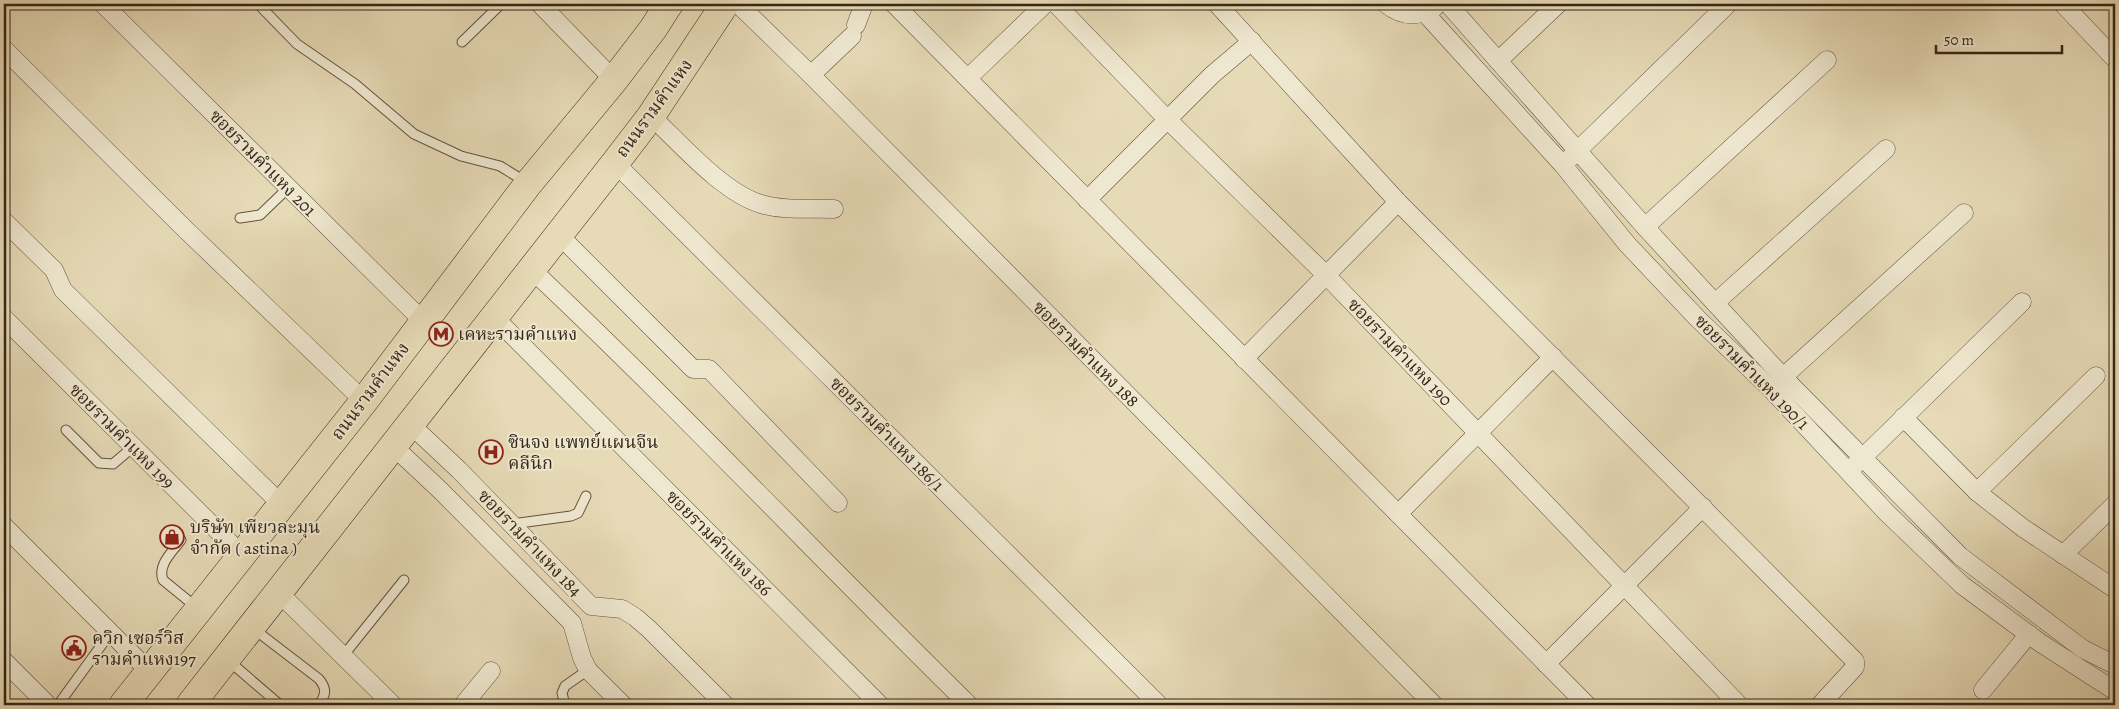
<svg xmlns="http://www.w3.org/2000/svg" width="2119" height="709" font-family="Alegreya,'Noto Serif Thai',serif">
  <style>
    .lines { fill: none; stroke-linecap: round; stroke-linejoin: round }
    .lane-casing { stroke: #62533f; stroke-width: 11 }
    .street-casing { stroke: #62533f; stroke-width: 19 }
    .primary-casing { stroke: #352617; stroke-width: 29 }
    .lane { stroke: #efe8d0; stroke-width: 9 }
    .street { stroke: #efe8d0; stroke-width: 18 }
    .primary { stroke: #e7dbb7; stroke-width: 28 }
    .labels { text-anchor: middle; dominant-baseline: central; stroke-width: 4; stroke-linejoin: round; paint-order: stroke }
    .street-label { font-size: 18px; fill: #352617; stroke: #efe8d0 }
    .poi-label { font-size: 18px; fill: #352617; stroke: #efe8d0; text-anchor: start }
  </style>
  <rect width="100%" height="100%" fill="#e7dbb7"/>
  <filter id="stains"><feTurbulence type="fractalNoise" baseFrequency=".004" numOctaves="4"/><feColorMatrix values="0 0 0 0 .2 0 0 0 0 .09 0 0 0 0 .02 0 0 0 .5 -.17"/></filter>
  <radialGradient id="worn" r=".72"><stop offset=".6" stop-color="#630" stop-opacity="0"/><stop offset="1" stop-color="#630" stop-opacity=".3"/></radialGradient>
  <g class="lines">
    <g class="lane-casing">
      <g id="lane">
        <path d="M258,4L297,44L355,84L414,134L461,156L500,166L526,182"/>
        <path d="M462,42L501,4"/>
        <path d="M240,218L260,215L288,188"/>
        <path d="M66,430L99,463L113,464L133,447"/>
        <path d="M512,524L571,516L578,513L586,496"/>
        <path d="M181,540C173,551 157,565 163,580L196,607"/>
        <path d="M254,629L319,679C327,689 326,694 319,705"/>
        <path d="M343,656L404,580"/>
        <path d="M229,661L280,705"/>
        <path d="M58,705L111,632"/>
        <path d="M565,705L562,693L565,686L588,670"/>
      </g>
    </g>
    <g class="street-casing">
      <g id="street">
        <path d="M103,4L423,321"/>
        <path d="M540,4L614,80"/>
        <path d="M738,4L811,75L1434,705"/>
        <path d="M894,4L1587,705"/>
        <path d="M1056,4L1167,119L1327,276L1739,705"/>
        <path d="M1217,4L1398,202L1855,661V667L1820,705"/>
        <path d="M1386,4C1402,17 1417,18 1435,7"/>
        <path d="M1448,4L1645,227L1783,377L1960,556L2083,649L2115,665"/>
        <path d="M2063,4L2115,59"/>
        <path d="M1425,13L1563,165L1627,244L1698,319L1770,388L1887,513L1962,585L2039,642L2115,691"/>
        <path d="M856,25L864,4"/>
        <path d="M4,49L186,230L364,401"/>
        <path d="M1498,61L1558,4"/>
        <path d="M811,75L852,36"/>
        <path d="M968,78L1045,4"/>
        <path d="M651,116C680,143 723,193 761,204C784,211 810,208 834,209"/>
        <path d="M1569,159L1728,4"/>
        <path d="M615,163L1159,705"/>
        <path d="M1087,200L1212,75L1252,41"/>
        <path d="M4,221L54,270L63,290L282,505"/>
        <path d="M1645,227L1827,60"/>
        <path d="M559,235L693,369H709L838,503"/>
        <path d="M532,270C682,411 822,561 969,705"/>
        <path d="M1715,303L1886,149"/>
        <path d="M494,317L880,705"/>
        <path d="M4,318L241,554"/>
        <path d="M1244,359L1398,202"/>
        <path d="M1783,377L1964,213"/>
        <path d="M1903,417L1977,492L2023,528L2115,589"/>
        <path d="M410,424L459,470L591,606L622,609L635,617L649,629L725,705"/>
        <path d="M392,445L440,490L572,623L582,658L588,670L623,705"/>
        <path d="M1854,466L2022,302"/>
        <path d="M1977,492L2096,376"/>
        <path d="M1398,514L1553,357"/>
        <path d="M4,526L150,672"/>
        <path d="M2063,555L2115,504"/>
        <path d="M278,592L393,705"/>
        <path d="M4,661L48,705"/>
        <path d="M1546,664L1703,507"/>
        <path d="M1983,690L2029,634"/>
        <path d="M463,705L491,671"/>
      </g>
    </g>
    <g class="primary-casing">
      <g id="primary">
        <path d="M123,705L364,401L528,184L614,80L653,29L669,4"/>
        <path d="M190,705L615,163L651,116L725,4"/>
      </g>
    </g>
    <use href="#lane" class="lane"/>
    <use href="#street" class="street"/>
    <use href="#primary" class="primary"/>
  </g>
  <defs>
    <g id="metro-ring" transform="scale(1.25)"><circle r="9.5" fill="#efe8d0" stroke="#8f2418" stroke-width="1.5"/><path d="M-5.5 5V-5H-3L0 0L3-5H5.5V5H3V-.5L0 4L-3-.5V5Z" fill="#8f2418"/></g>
    <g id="hospital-ring" transform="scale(1.25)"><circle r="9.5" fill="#efe8d0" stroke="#8f2418" stroke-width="1.5"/><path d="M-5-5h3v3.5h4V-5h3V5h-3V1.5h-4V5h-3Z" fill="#8f2418"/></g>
    <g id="shop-ring" transform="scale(1.25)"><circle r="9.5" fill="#efe8d0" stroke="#8f2418" stroke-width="1.5"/><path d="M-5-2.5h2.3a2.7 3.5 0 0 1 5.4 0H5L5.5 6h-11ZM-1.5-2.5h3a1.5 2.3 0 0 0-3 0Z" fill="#8f2418"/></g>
    <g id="civic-ring" transform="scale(1.25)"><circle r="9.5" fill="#efe8d0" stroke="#8f2418" stroke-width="1.5"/><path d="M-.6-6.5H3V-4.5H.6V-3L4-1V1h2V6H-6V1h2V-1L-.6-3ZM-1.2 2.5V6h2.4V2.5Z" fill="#8f2418"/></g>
  </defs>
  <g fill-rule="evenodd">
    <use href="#metro-ring" x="441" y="334"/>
    <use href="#hospital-ring" x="491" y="452"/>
    <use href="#shop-ring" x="172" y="537"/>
    <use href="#civic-ring" x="74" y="648"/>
  </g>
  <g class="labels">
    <g class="street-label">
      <text transform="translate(654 108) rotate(-54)">ถนนรามคำแหง</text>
      <text transform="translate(263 163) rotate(45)">ซอยรามคำแหง 201</text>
      <text transform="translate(1400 352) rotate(46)">ซอยรามคำแหง 190</text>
      <text transform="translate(1086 354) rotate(45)">ซอยรามคำแหง 188</text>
      <text transform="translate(1752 372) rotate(45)">ซอยรามคำแหง 190/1</text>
      <text transform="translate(370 391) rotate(-53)">ถนนรามคำแหง</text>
      <text transform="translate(887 434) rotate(45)">ซอยรามคำแหง 186/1</text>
      <text transform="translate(122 436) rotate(45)">ซอยรามคำแหง 199</text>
      <text transform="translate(530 543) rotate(46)">ซอยรามคำแหง 184</text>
      <text transform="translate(719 543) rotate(45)">ซอยรามคำแหง 186</text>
    </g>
    <g class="poi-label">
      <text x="458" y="334">เคหะรามคำแหง</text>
      <text x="508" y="442">ซินจง แพทย์แผนจีน<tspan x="508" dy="21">คลีนิก</tspan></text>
      <text x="190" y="527">บริษัท เพียวละมุน<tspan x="190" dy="21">จำกัด ( astina )</tspan></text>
      <text x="92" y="638">ควิก เซอร์วิส<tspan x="92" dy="21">รามคำแหง197</tspan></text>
    </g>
  </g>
  <rect width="2119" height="709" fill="none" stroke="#e7dbb7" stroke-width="20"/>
  <rect x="5" y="5" width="2109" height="699" fill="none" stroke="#352617" stroke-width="2.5"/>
  <rect x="10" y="10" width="2099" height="689" fill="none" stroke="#352617"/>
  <path d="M1936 45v8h126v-8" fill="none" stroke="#352617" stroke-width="2.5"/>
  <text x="1944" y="45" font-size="15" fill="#352617" stroke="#efe8d0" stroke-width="4" paint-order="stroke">50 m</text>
  <rect width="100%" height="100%" filter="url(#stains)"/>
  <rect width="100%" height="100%" fill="url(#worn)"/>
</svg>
